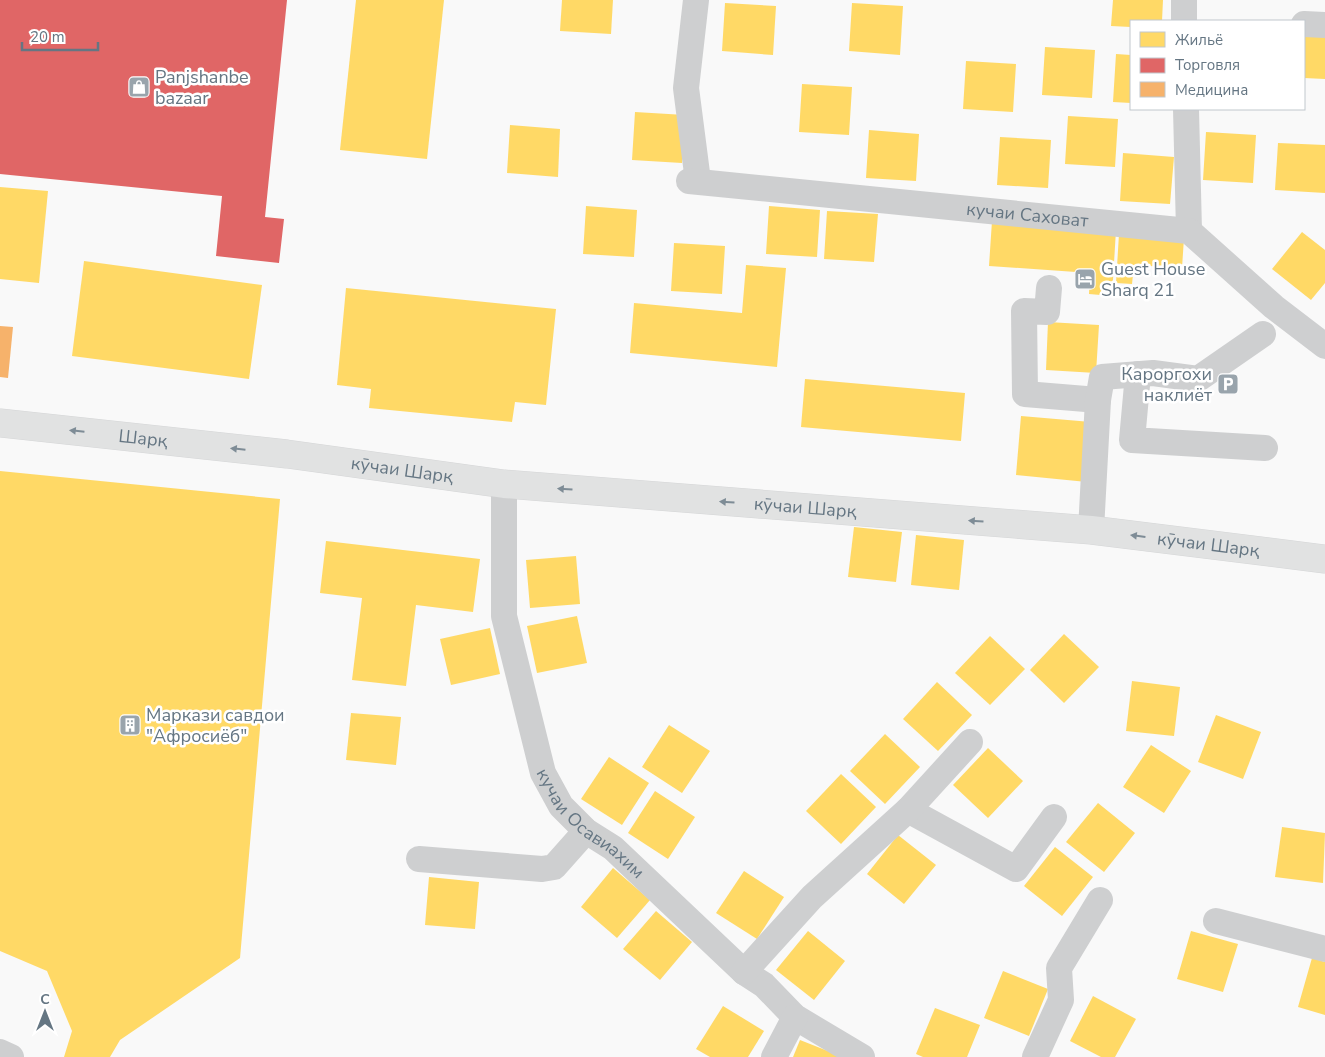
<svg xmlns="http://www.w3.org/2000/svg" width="1325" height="1057" font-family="'Nunito Sans',sans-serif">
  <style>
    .homes { fill: #ffd966 }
    .shops { fill: #e06666 }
    .health { fill: #f6b26b }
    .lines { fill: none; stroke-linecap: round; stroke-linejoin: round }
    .secondary-casing { stroke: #d5d6d7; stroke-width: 29 }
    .street { stroke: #cecfd0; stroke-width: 26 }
    .secondary { stroke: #e1e2e2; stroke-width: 28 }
    .oneway { fill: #7e8c96 }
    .labels { text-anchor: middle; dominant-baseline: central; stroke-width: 5; stroke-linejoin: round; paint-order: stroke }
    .poi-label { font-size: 18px; fill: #657683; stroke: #fff; text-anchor: start }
    .street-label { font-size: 18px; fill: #657683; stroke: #fff }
  </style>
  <rect width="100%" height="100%" fill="#f9f9f9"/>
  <g class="homes">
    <path d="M356,0H444L427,159L340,150Z"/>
    <path d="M562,0H613L611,34L560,31Z"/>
    <path d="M1113,0H1163L1162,21H1131V27L1111,26Z"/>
    <path d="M725,3L776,6L773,55L722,51Z"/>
    <path d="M852,3L903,6L900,55L849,51Z"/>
    <path d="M1304,30L1325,31V79L1304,78Z"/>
    <path d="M1045,47L1095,50L1092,98L1042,95Z"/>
    <path d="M1116,54L1131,55V103L1113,102Z"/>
    <path d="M966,61L1016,64L1013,112L963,109Z"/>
    <path d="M802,84L852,87L849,135L799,132Z"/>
    <path d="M635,112L685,115L682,163L632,160Z"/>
    <path d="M1068,116L1118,119L1115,167L1065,164Z"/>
    <path d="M510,125L560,129L558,177L507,173Z"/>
    <path d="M869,130L919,134L916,181L866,178Z"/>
    <path d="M1206,132L1256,135L1253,183L1203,180Z"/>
    <path d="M1000,137L1051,140L1048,188L997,185Z"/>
    <path d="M1278,143L1325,145V193L1275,190Z"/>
    <path d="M1123,153L1174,157L1170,204L1120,201Z"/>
    <path d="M0,187L48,191L39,283L0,279Z"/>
    <path d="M586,206L637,210L634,257L583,254Z"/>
    <path d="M769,206L820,210L817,257L766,254Z"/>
    <path d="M827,211L878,214L874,262L824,259Z"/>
    <path d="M992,221L1116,230L1112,296L1089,294L1090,273L989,266Z"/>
    <path d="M1302,232L1325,250V283L1311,300L1272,269Z"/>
    <path d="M1119,234L1184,238L1182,268L1134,265L1132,284L1116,283Z"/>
    <path d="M674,243L725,246L722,294L671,291Z"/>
    <path d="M84,261L262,285L249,379L72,356Z"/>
    <path d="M746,265L786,268L777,367L630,353L634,303L742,313Z"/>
    <path d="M346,288L556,309L546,405L515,402L512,422L369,408L371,389L337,385Z"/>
    <path d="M1048,322L1099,325L1096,373L1046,370Z"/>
    <path d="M805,379L965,393L961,441L801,427Z"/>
    <path d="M1021,416L1091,422L1087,482L1016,475Z"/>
    <path d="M0,471L280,499L240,958L120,1040L110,1057H64L72,1031L47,971L0,951Z"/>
    <path d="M854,527L902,532L896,582L848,577Z"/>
    <path d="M916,535L964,540L959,590L911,585Z"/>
    <path d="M326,541L480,559L473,612L416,605L406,686L352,680L362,598L320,593Z"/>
    <path d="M576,556L580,604L530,608L526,560Z"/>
    <path d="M577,616L587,663L537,673L527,626Z"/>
    <path d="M490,628L500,674L451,685L440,639Z"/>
    <path d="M1064,634L1099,667L1064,703L1030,670Z"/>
    <path d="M990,636L1025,669L990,705L955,673Z"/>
    <path d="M1132,681L1180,687L1174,736L1126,731Z"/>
    <path d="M937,682L972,715L938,751L903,719Z"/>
    <path d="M351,713L401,717L396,765L346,760Z"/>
    <path d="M1216,715L1261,732L1243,779L1198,762Z"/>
    <path d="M669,725L710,751L682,793L642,767Z"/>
    <path d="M885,734L920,767L885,804L850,771Z"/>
    <path d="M1151,745L1191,771L1164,813L1123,787Z"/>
    <path d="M988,748L1023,781L988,818L953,785Z"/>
    <path d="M609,757L649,783L622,825L581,799Z"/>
    <path d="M841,774L876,807L841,844L806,811Z"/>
    <path d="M655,791L695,817L668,859L628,833Z"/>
    <path d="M1098,803L1135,833L1104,872L1066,842Z"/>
    <path d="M1282,827L1325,833L1323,883L1275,877Z"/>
    <path d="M898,835L936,865L904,904L867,874Z"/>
    <path d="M1055,847L1093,877L1062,916L1024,886Z"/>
    <path d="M613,868L650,900L617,938L581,907Z"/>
    <path d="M744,871L784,897L757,939L716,913Z"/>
    <path d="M429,877L479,882L475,929L425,925Z"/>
    <path d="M656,911L692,942L660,980L623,949Z"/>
    <path d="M808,931L845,961L814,1000L776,970Z"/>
    <path d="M1191,931L1238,944L1223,992L1177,979Z"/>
    <path d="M1312,958L1325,962V1015L1298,1007Z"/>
    <path d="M1003,971L1048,989L1029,1036L984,1018Z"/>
    <path d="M1093,996L1136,1019L1115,1057H1101L1070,1041Z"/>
    <path d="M723,1006L764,1031L748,1057H710L696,1049Z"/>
    <path d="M935,1008L980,1025L967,1057H923L916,1054Z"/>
    <path d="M800,1040L843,1057H793Z"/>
  </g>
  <path class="shops" d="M0,0H287L265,217L284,219L279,263L216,256L222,196L0,174Z"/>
  <path class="health" d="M0,326L13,327L8,378L0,377Z"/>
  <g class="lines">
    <g class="secondary-casing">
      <g id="secondary">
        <path id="s3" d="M0,423L287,454L504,484L1091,530L1325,559"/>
      </g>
    </g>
    <g class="street">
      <path d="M696,0L686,88L698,181"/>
      <path d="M1184,0V21"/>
      <path d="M1304,24L1325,25"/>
      <path d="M1186,109L1189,231"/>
      <path id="s1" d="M689,181L1189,231L1274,307L1325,346"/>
      <path d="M1049,288L1047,312L1024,311L1025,394L1098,400"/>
      <path d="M1138,374L1132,440L1265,448"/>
      <path id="s2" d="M504,484V616L543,773L561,806L586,831L613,848L744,972L764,985L795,1017L862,1057"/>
      <path d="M1091,530L1098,400L1102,377L1153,373L1198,379L1263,334"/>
      <path d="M908,810L1016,869L1054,817"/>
      <path d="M419,859L542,869L554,867L586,831"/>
      <path d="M1216,921L1325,949"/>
      <path d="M744,972L812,897L908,810L970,742"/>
      <path d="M0,1052L11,1057"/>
      <path d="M774,1057L795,1017"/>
      <path d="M1035,1057L1061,1000L1059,968L1100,900"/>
    </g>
    <use href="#secondary" class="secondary"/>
  </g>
  <defs><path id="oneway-solid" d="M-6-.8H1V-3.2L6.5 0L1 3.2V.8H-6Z" transform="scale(1.25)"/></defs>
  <g class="oneway">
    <use href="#oneway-solid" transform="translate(77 431) rotate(-174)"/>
    <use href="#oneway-solid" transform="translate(238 449) rotate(-174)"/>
    <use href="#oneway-solid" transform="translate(565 489) rotate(-176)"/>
    <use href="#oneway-solid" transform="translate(727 502) rotate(-176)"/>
    <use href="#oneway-solid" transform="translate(976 521) rotate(-176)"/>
    <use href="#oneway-solid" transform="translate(1138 536) rotate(-173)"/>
  </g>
  <defs>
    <g id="shop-square" transform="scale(1.125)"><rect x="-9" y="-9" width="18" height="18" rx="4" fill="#99a4ac" stroke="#fff"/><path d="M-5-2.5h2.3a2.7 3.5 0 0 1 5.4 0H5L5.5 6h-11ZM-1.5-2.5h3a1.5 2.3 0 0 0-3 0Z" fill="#fff"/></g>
    <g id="hotel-square" transform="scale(1.125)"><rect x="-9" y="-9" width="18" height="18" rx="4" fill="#99a4ac" stroke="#fff"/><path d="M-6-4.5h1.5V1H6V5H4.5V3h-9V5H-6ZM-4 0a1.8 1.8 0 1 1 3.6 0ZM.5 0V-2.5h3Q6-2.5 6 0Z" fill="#fff"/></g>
    <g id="parking-square" transform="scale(1.125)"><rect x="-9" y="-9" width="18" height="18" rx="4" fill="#99a4ac" stroke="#fff"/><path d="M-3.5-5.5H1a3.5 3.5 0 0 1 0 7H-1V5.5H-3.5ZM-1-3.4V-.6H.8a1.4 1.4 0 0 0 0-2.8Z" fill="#fff"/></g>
    <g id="building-square" transform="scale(1.125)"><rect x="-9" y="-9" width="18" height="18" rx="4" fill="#99a4ac" stroke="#fff"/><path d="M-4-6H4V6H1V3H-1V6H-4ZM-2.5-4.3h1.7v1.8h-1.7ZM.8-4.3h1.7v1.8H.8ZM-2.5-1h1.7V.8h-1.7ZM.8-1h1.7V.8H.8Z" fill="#fff"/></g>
  </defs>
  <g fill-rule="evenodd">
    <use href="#shop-square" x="139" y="87"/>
    <use href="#hotel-square" x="1085" y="279"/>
    <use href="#parking-square" x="1228" y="384"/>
    <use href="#building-square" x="130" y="725"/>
  </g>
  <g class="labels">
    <g class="poi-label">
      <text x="155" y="77">Panjshanbe<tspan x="155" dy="21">bazaar</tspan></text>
      <text x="1101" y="269">Guest House<tspan x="1101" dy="21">Sharq 21</tspan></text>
      <text x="1212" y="374" text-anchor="end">Кароргохи<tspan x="1212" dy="21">наклиёт</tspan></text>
      <text x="146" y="715">Маркази савдои<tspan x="146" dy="21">"Афросиёб"</tspan></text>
    </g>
    <g class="street-label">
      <text stroke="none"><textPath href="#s1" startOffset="340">кучаи Саховат</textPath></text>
      <text stroke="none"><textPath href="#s3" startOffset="144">Шарқ</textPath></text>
      <text stroke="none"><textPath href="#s3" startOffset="405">кӯчаи Шарқ</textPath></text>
      <text stroke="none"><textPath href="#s3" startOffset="810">кӯчаи Шарқ</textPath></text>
      <text stroke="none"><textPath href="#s3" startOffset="1215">кӯчаи Шарқ</textPath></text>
      <text stroke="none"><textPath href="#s2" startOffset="364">кучаи Осавиахим</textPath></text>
    </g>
  </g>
  <rect x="1130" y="20" width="175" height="90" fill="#ffffff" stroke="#c1c8cd"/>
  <rect x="1140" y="32" width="25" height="15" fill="#ffd966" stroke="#c1c8cd"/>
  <text x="1175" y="45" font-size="15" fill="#657683">Жильё</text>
  <rect x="1140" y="58" width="25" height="15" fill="#e06666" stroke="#c1c8cd"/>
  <text x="1175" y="70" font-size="15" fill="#657683">Торговля</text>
  <rect x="1140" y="82" width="25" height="15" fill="#f6b26b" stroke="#c1c8cd"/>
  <text x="1175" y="95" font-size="15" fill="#657683">Медицина</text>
  <g transform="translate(45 1012)" stroke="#ffffff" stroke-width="4" paint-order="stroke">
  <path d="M0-4L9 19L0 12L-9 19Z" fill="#657683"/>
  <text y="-8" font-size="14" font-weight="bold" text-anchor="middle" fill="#657683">С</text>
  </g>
  <path d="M22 42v8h76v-8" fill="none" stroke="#657683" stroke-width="2.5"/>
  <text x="30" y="42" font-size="15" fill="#657683" stroke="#ffffff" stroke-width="4" paint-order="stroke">20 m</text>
</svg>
